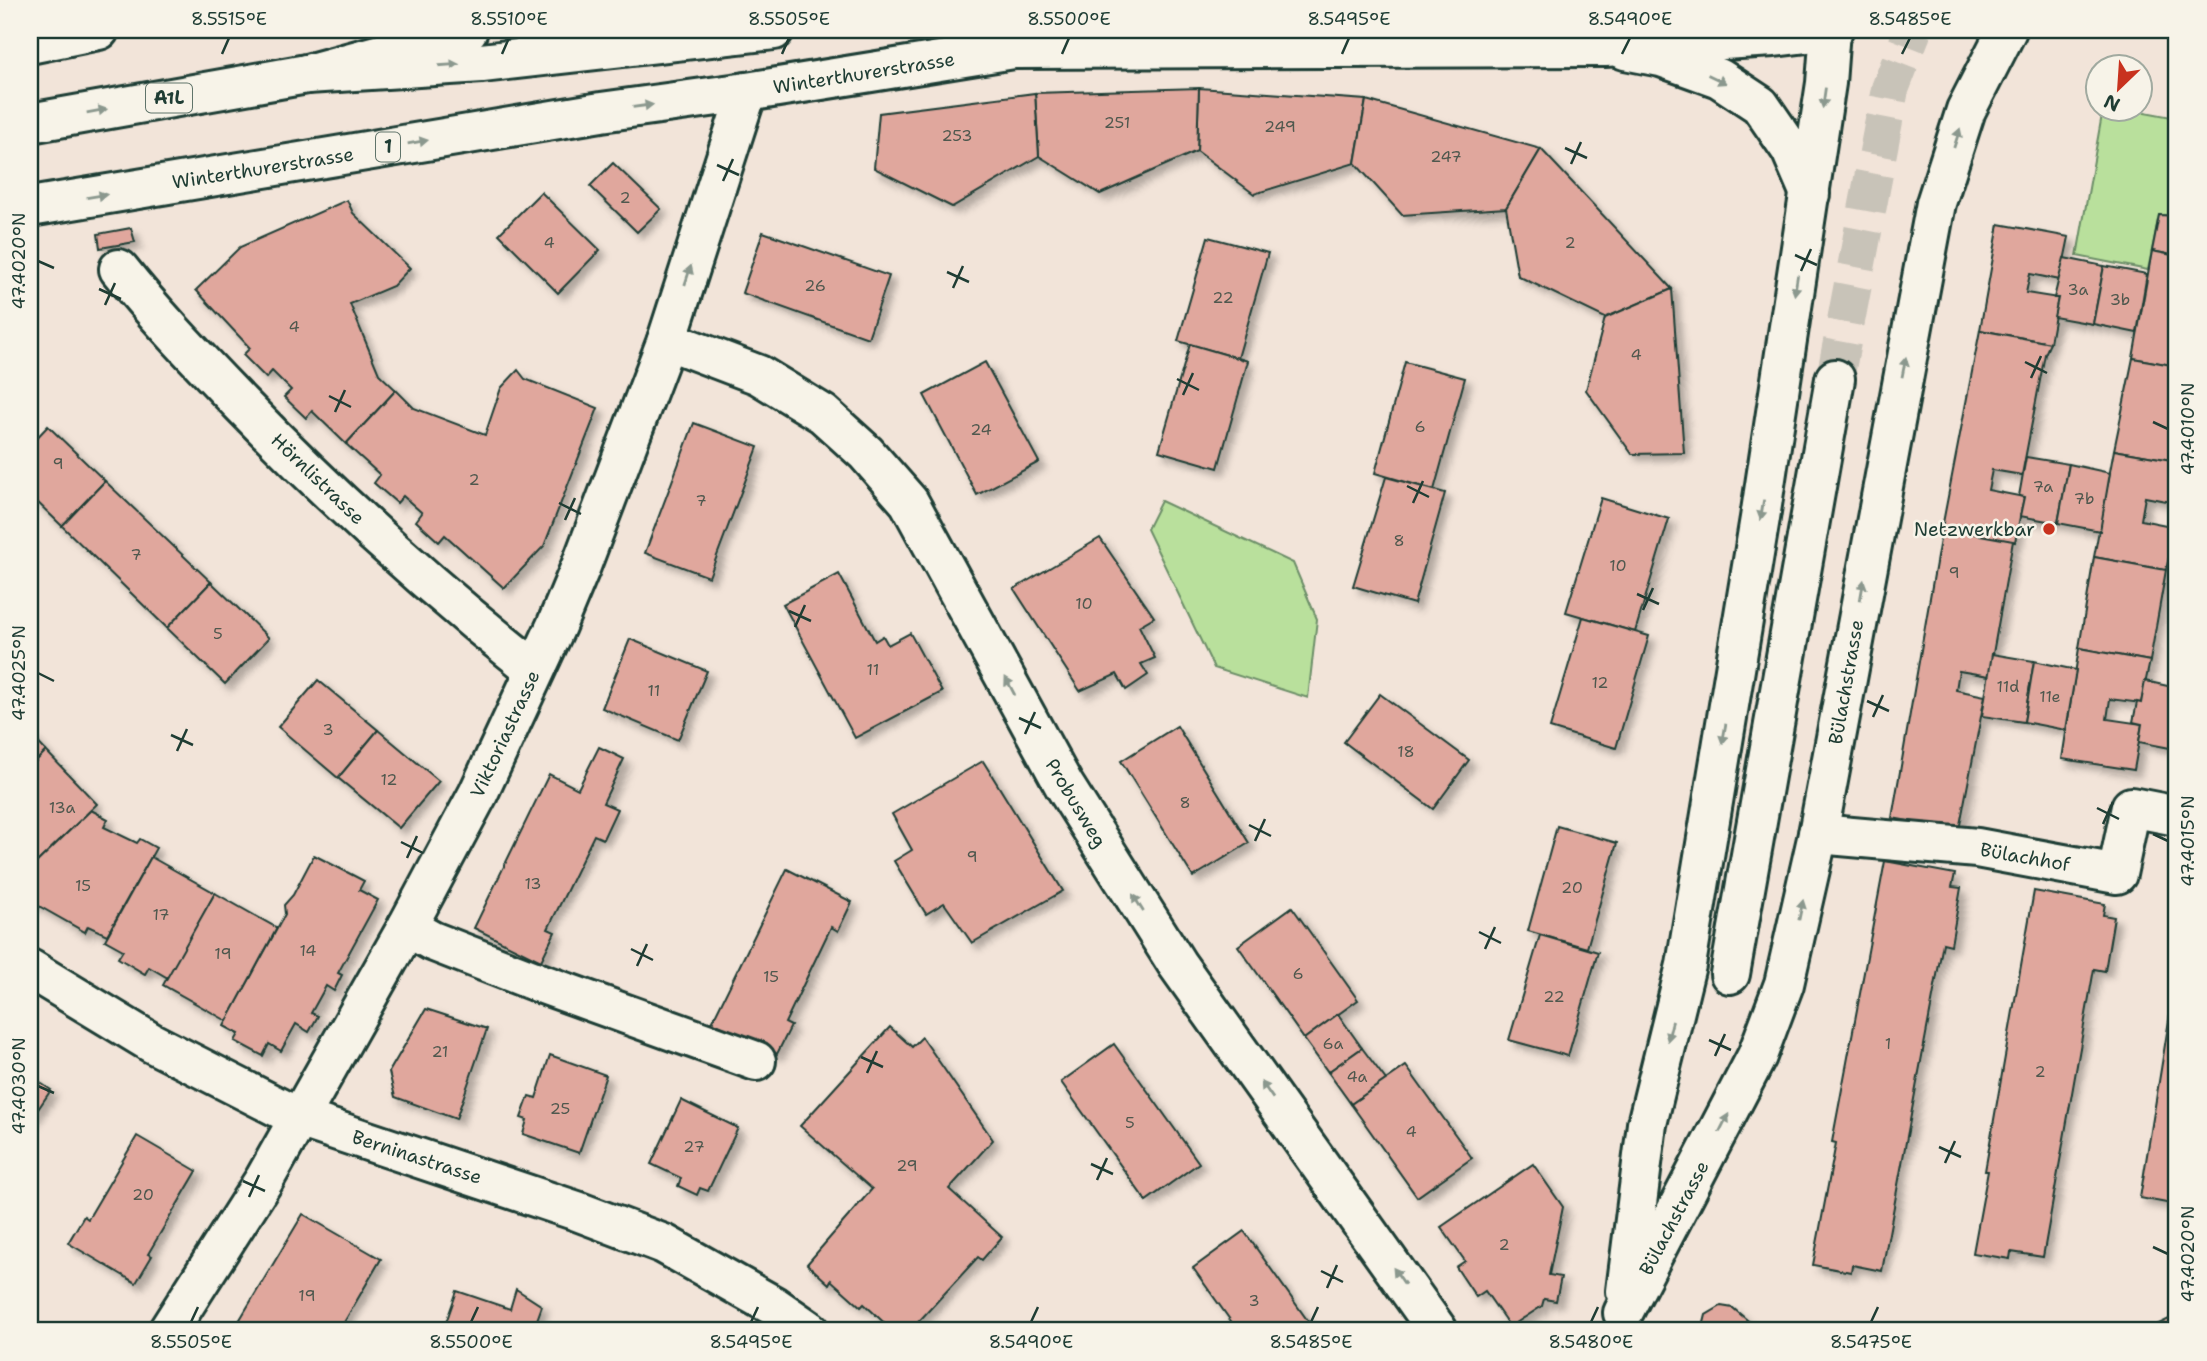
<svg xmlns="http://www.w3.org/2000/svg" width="2207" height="1361" font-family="'Shantell Sans',sans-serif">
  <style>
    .green { fill: #b9e09c; stroke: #6c8e68; stroke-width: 2 }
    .building { fill: #e0a79d; stroke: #1f3d34; stroke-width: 2; filter: url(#shadow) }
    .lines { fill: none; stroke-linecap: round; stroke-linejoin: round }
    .minor-tunnel { stroke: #c8c3b8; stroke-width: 38; stroke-dasharray: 38 19; stroke-linecap: butt }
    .minor-casing { stroke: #1f3d34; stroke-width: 44 }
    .major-casing { stroke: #1f3d34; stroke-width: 44 }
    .highway-casing { stroke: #1f3d34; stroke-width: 44 }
    .minor { stroke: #f7f3e8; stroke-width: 38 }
    .major { stroke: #f7f3e8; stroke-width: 38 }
    .highway { stroke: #f7f3e8; stroke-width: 38 }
    .oneway { fill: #8b988e }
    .ticks { fill: none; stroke: #1f3d34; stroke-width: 2.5 }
    .poi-dot { fill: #c8321e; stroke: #f7f3e8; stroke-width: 2.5 }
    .labels { text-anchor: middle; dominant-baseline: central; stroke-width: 5; stroke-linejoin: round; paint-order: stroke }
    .number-label { font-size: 16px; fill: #4f584e }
    .shield { fill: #f7f3e8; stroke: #60746a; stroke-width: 2 }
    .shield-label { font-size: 18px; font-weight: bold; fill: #1f3d34 }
    .street-label { font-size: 19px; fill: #1f3d34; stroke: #f7f3e8 }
    .poi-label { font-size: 19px; fill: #1f3d34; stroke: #f7f3e8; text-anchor: end }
    .neatline { fill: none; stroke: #1f3d34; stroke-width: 2.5 }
    .ticks-label { font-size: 18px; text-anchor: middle; fill: #1f3d34 }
  </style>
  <defs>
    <filter id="shadow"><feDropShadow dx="6" dy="6" stdDeviation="3.5" flood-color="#0004"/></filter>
  </defs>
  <rect width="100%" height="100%" fill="#f2e4d9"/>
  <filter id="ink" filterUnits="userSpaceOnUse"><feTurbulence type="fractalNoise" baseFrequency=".0143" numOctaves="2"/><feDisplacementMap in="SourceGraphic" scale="14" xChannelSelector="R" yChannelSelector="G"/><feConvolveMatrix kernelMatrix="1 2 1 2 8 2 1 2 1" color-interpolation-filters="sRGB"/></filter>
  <g filter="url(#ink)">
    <g class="green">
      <path d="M2103,109H2129L2177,118V195L2173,215H2159L2148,270L2077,256Z"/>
      <path d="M1161,501L1293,563L1317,619L1308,698L1214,668L1147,529Z"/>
    </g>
    <g class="building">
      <path d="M1199,88L1366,100L1355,163L1254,194L1197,151Z"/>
      <path d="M1199,88L1197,151L1100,194L1039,156L1035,93Z"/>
      <path d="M1035,93L1039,156L952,207L874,168L879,113Z"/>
      <path d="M1366,100L1541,149L1506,208L1402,215L1355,163Z"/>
      <path d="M1541,149L1672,289L1605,318L1518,276L1506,208Z"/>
      <path d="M613,163L661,209L637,232L590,186Z"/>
      <path d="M541,192L600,250L558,293L499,234Z"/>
      <path d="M347,200L353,213L410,268L393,286L350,304L379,374L396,390L346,444L312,411L306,418L284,397L291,390L272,371L266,378L243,355L250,348L196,290L240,247Z"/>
      <path d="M2159,215L2177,216V256L2152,251Z"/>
      <path d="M1999,224L2069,237L2060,280L2030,274L2026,293L2058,298L2050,343L1980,330Z"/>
      <path d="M131,228L135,242L100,248L98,234Z"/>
      <path d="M763,232L889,276L868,338L742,293Z"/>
      <path d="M1208,237L1268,253L1238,358L1178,341Z"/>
      <path d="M2152,251L2177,256V366L2133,358Z"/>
      <path d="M2064,258L2104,266L2093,324L2054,317L2058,298H2054Z"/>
      <path d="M2104,266L2147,274L2137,333L2093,324Z"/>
      <path d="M1672,289L1684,453L1632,454L1586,390L1605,318Z"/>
      <path d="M1980,330L2050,343L2045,354L2022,475L1992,470L1988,490L2024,497L2015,542L1942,528Z"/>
      <path d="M1190,344L1248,361L1218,468L1159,451Z"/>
      <path d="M2133,358L2177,366V461L2114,450Z"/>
      <path d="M985,362L1039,462L977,495L924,395Z"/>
      <path d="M1405,362L1465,378L1434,490L1375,473Z"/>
      <path d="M518,370L525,379L598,408L544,546L504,588L445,535L439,542L416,521L422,513L403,496L397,503L374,483L380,475L346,444L396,390L414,408L485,435L501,388Z"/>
      <path d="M694,423L758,447L709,577L645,553Z"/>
      <path d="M48,426L105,481L62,526L30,495V445Z"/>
      <path d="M2114,450L2177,461L2176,503L2145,497L2141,520L2176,527L2166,570L2094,557Z"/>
      <path d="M2026,457L2069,464L2058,523L2020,516L2024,497L2019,496Z"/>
      <path d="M2069,464L2110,473L2100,531L2058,523Z"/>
      <path d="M1386,477L1445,493L1414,604L1353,586Z"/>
      <path d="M105,481L211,582L167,628L62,526Z"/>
      <path d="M2177,497V544L2173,545L2176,527Z"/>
      <path d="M1601,498L1669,519L1635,632L1566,612Z"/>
      <path d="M1942,528L2013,541L1989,676L1959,671L1956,690L1985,696L1959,830L1892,818Z"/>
      <path d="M1100,538L1154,617L1139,626L1155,658L1141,664L1148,675L1126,690L1117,674L1080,691L1014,589Z"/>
      <path d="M2094,557L2166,570L2150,661L2079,648Z"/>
      <path d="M839,574L875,641L883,636L888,645L910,633L942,692L855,738L783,604Z"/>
      <path d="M211,582L269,638L225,684L167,628Z"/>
      <path d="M1583,617L1649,636L1616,748L1550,728Z"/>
      <path d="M630,639L707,671L678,740L602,708Z"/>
      <path d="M2079,648L2150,661L2141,703L2110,699L2107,719L2142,724L2134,770L2062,759Z"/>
      <path d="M1992,654L2034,661L2024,722L1982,716Z"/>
      <path d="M2034,661L2076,670L2066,730L2024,722Z"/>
      <path d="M318,680L378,730L338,778L278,727Z"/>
      <path d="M2145,681L2177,688V737L2175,749L2139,742L2142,724L2133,722L2137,702L2141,703Z"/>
      <path d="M1380,694L1469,760L1433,809L1344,742Z"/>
      <path d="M1177,726L1249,843L1193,877L1121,761Z"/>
      <path d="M378,730L439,781L399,828L338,778Z"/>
      <path d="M30,734L46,751L30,767Z"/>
      <path d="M599,747L624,759L603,803L617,809L603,839L594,835L548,929L555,932L541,961L474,928L549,774L578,789Z"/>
      <path d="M46,751L97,804L30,869V767Z"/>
      <path d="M983,761L1063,891L972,943L944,903L926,914L894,861L912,850L892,814Z"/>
      <path d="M91,810L108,819L104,827L137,843L140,839L156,848L107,935L88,926L85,932L30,901V869Z"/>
      <path d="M1557,826L1617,843L1587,948L1528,931Z"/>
      <path d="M314,855L364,881L359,890L378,900L338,973L342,975L334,991L326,986L311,1013L318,1016L309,1032L296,1024L281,1051L269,1044L263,1056L235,1041L239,1034L224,1026L285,914L284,905L293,895Z"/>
      <path d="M151,857L215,893L168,978L149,967L145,974L118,958L123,950L105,940Z"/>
      <path d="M1885,861L1955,874L1952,887L1961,888L1951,945L1943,943L1882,1271L1852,1265L1851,1272L1813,1265L1836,1143L1832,1142Z"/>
      <path d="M787,869L852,902L838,931L831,927L785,1023L791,1026L777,1054L712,1022Z"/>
      <path d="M2034,891L2105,904L2103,915L2114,917L2105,971L2094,969L2043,1257L2011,1252L2010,1259L1973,1253L1988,1171H1985Z"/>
      <path d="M215,893L277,928L227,1021L163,985Z"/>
      <path d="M1292,907L1358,1000L1304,1039L1238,946Z"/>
      <path d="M1540,935L1598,952L1568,1056L1509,1040Z"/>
      <path d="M2177,971V1205L2140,1198Z"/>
      <path d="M426,1009L487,1029L456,1119L395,1097L389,1072Z"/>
      <path d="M1338,1014L1362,1048L1328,1072L1304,1039Z"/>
      <path d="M890,1027L912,1047L922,1037L993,1140L949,1189L1002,1237L982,1260L978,1257L910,1331H893L864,1304L861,1307L831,1280L829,1284L807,1264L872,1189L800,1126Z"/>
      <path d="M1114,1044L1199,1163L1146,1201L1061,1082Z"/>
      <path d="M1362,1048L1386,1080L1351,1104L1328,1072Z"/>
      <path d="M550,1055L606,1075L579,1153L523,1134L527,1120L521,1118L529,1096L536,1098Z"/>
      <path d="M1406,1066L1472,1158L1417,1197L1351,1104Z"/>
      <path d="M30,1076L51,1090L30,1121Z"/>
      <path d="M681,1100L738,1128L708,1191L700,1188L697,1195L678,1186L681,1178L651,1164Z"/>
      <path d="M137,1136L197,1171L148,1254L152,1256L136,1283L68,1243L84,1216L88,1219Z"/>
      <path d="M1533,1164L1563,1207L1549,1275L1561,1277L1556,1301L1544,1299L1542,1306L1510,1327L1485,1291L1476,1297L1456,1267L1465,1261L1441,1227Z"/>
      <path d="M303,1214L381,1259L339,1331H233Z"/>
      <path d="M1244,1231L1315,1331H1238L1193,1268Z"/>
      <path d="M516,1289L542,1306L533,1331H443L457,1291L510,1309Z"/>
      <path d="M1721,1306L1733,1308L1760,1331H1702L1706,1315Z"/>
      <path d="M2169,1319L2175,1331H2144Z"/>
    </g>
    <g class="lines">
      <path class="minor-tunnel" d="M1835,379L1890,89L1913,30"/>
      <g class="minor-casing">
        <g id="minor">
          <path d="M1625,50L1661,57L1719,78L1760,105L1791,150L1810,194"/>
          <path d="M119,269C157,317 198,359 240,403C332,498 431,588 535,670"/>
          <path d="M667,340L759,375L823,414L866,453L909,502L1064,785L1177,964L1438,1331"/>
          <path d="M1818,834L1977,848L2117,874L2131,807L2177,816"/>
          <path d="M407,927L432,941L537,982L756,1061"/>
          <path d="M30,969L152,1043L299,1118L577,1211L664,1244L774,1306L810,1331"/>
          <path d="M1730,974L1835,379"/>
          <path d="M1626,1291L1647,1124L1686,965L1760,518L1826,83L1830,30"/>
          <path d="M1623,1313L1757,1056L1784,984L1818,834L1936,203L1966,110L2007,30"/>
          <path d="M168,1331L264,1180L407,927L478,794L556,626L581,566L667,340L747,92"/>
        </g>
      </g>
      <g class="major-casing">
        <path id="major" d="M30,207L601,112L747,92L1014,49L1605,47L1774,37L1833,30"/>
      </g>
      <g class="highway-casing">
        <g id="highway">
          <path d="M30,44L99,30"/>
          <path d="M307,74L482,63L774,30"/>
          <path d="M30,123L307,74L468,30"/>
        </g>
      </g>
      <use href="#minor" class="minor"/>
      <use href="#major" class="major"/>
      <use href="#highway" class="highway"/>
    </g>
    <defs><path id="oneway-solid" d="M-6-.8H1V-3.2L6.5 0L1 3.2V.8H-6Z" transform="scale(1.75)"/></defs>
    <g class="oneway">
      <use href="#oneway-solid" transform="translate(449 65) rotate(-4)"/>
      <use href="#oneway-solid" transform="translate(1717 79) rotate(26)"/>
      <use href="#oneway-solid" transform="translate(1824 98) rotate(98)"/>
      <use href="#oneway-solid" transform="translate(643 106) rotate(-8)"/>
      <use href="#oneway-solid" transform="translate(97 111) rotate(-10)"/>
      <use href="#oneway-solid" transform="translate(1957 138) rotate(-72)"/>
      <use href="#oneway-solid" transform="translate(418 142) rotate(-10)"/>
      <use href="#oneway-solid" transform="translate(97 196) rotate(-9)"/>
      <use href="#oneway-solid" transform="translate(688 275) rotate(-72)"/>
      <use href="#oneway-solid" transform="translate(1796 285) rotate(99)"/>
      <use href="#oneway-solid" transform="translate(1904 367) rotate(-79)"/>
      <use href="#oneway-solid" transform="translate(1762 510) rotate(99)"/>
      <use href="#oneway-solid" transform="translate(1862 590) rotate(-80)"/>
      <use href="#oneway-solid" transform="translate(1010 686) rotate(-118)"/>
      <use href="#oneway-solid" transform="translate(1724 734) rotate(100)"/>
      <use href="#oneway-solid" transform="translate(1138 903) rotate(-122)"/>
      <use href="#oneway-solid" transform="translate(1801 910) rotate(-78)"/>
      <use href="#oneway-solid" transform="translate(1670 1031) rotate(104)"/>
      <use href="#oneway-solid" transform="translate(1267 1090) rotate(-125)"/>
      <use href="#oneway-solid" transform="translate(1724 1123) rotate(-63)"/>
      <use href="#oneway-solid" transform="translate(1399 1276) rotate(-125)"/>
    </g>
  </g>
  <path class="ticks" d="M222,54L229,38M502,54L509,38M782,54L789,38M1062,54L1069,38M1342,54L1349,38M1622,54L1630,38M1902,54L1910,38M1565,148L1587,158M1571,164L1581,142M717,165L739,175M723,181L733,159M1795,255L1817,265M38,261L54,268M1801,271L1811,249M947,272L969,282M953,288L963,266M99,289L121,299M105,305L115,283M2025,362L2047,373M2031,378L2041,356M1177,379L1199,390M1183,395L1193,373M329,396L351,407M335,412L345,390M2153,422L2168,429M1407,486L1429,497M559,503L581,514M1413,503L1423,481M565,520L575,498M1637,594L1659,604M1643,610L1653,588M789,611L811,621M795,627L805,605M38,673L54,681M1867,701L1889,711M1873,717L1883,695M1019,718L1041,728M1025,734L1035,712M171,735L193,745M177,751L187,729M2097,808L2119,819M2103,824L2113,802M1249,825L1271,836M2153,834L2168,841M1255,841L1265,819M401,842L423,853M407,858L417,836M1479,932L1501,943M631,949L653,960M1485,949L1495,927M637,966L647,944M1709,1040L1731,1050M1715,1056L1725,1034M861,1057L883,1067M867,1073L877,1051M38,1086L54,1093M1939,1147L1961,1157M1945,1163L1955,1141M1091,1164L1113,1174M1097,1180L1107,1158M243,1181L265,1191M249,1197L259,1175M2153,1247L2168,1254M1321,1271L1343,1282M1327,1288L1337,1265M191,1322L198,1307M471,1322L478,1307M751,1322L758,1307M1031,1322L1038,1307M1311,1322L1318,1307M1591,1322L1598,1307M1871,1322L1878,1307"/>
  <circle class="poi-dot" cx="2049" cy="529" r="7"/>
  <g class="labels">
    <g class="number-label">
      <text x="1117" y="122">251</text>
      <text x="1280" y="126">249</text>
      <text x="957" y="135">253</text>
      <text x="1446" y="156">247</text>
      <text x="625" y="197">2</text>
      <text x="549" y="242">4</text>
      <text x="1570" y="242">2</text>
      <text x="815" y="285">26</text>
      <text x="2078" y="289">3a</text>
      <text x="1223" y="297">22</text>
      <text x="2120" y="299">3b</text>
      <text x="294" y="326">4</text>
      <text x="1636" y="354">4</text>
      <text x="1420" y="426">6</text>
      <text x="981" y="429">24</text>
      <text x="58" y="463">9</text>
      <text x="474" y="479">2</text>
      <text x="2043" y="486">7a</text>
      <text x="2084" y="498">7b</text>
      <text x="701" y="500">7</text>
      <text x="1399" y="540">8</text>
      <text x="136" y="554">7</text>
      <text x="1618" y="565">10</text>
      <text x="1954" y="572">9</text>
      <text x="1084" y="603">10</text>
      <text x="218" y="633">5</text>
      <text x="873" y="669">11</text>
      <text x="1600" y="682">12</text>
      <text x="2008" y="686">11d</text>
      <text x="654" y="690">11</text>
      <text x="2050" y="696">11e</text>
      <text x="328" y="729">3</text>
      <text x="1406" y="751">18</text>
      <text x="389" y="779">12</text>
      <text x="1185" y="802">8</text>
      <text x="62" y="807">13a</text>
      <text x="972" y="856">9</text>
      <text x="533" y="883">13</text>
      <text x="83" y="885">15</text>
      <text x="1572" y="887">20</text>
      <text x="161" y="914">17</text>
      <text x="308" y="950">14</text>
      <text x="223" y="953">19</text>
      <text x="1298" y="973">6</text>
      <text x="771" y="976">15</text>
      <text x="1554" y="996">22</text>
      <text x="1333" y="1043">6a</text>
      <text x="1888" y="1043">1</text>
      <text x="440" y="1051">21</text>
      <text x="2040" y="1071">2</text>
      <text x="1357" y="1076">4a</text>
      <text x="560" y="1108">25</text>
      <text x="1130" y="1122">5</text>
      <text x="1411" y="1131">4</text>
      <text x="694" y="1146">27</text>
      <text x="907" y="1165">29</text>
      <text x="143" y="1194">20</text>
      <text x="1504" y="1244">2</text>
      <text x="307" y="1295">19</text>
      <text x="1254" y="1300">3</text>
    </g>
    <g class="shield">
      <rect x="146" y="83.5" width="46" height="29" rx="5"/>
      <rect x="376" y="132.5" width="24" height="29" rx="5"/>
    </g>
    <g class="shield-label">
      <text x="169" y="98">A1L</text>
      <text x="388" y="147">1</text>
    </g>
    <g class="street-label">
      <text transform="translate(864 73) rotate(-9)">Winterthurerstrasse</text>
      <text transform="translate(263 168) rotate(-9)">Winterthurerstrasse</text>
      <text transform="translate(318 479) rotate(44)">Hörnlistrasse</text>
      <text transform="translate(1846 682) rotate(-80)">Bülachstrasse</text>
      <text transform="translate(505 734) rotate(-65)">Viktoriastrasse</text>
      <text transform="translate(1076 803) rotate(59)">Probusweg</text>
      <text transform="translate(2025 857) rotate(10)">Bülachhof</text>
      <text transform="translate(417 1157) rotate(18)">Berninastrasse</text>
      <text transform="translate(1674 1218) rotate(-62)">Bülachstrasse</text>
    </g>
    <g class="poi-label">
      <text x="2035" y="529">Netzwerkbar</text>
    </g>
  </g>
  <rect width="2207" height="1361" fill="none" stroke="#f7f3e8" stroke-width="77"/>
  <g transform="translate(2119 88) rotate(205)"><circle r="33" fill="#f7f3e8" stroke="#a1aaa0" stroke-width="2"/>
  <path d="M0-5L12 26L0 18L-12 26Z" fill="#c8321e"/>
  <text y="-10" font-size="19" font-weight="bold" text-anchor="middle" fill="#1f3d34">N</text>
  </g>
  <rect x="38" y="38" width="2130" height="1284" class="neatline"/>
  <g class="ticks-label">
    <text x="229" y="25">8.5515°E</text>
    <text x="509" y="25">8.5510°E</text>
    <text x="789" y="25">8.5505°E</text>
    <text x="1069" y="25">8.5500°E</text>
    <text x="1349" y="25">8.5495°E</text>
    <text x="1630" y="25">8.5490°E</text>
    <text x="1910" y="25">8.5485°E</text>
    <text transform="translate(19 261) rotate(-90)" y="6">47.4020°N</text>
    <text transform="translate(2188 429) rotate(-90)" y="6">47.4010°N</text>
    <text transform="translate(19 673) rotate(-90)" y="6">47.4025°N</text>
    <text transform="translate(2188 841) rotate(-90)" y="6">47.4015°N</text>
    <text transform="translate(19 1086) rotate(-90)" y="6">47.4030°N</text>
    <text transform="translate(2188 1254) rotate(-90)" y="6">47.4020°N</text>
    <text x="191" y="1348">8.5505°E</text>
    <text x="471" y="1348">8.5500°E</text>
    <text x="751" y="1348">8.5495°E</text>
    <text x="1031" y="1348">8.5490°E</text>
    <text x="1311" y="1348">8.5485°E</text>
    <text x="1591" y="1348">8.5480°E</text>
    <text x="1871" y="1348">8.5475°E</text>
  </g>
</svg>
